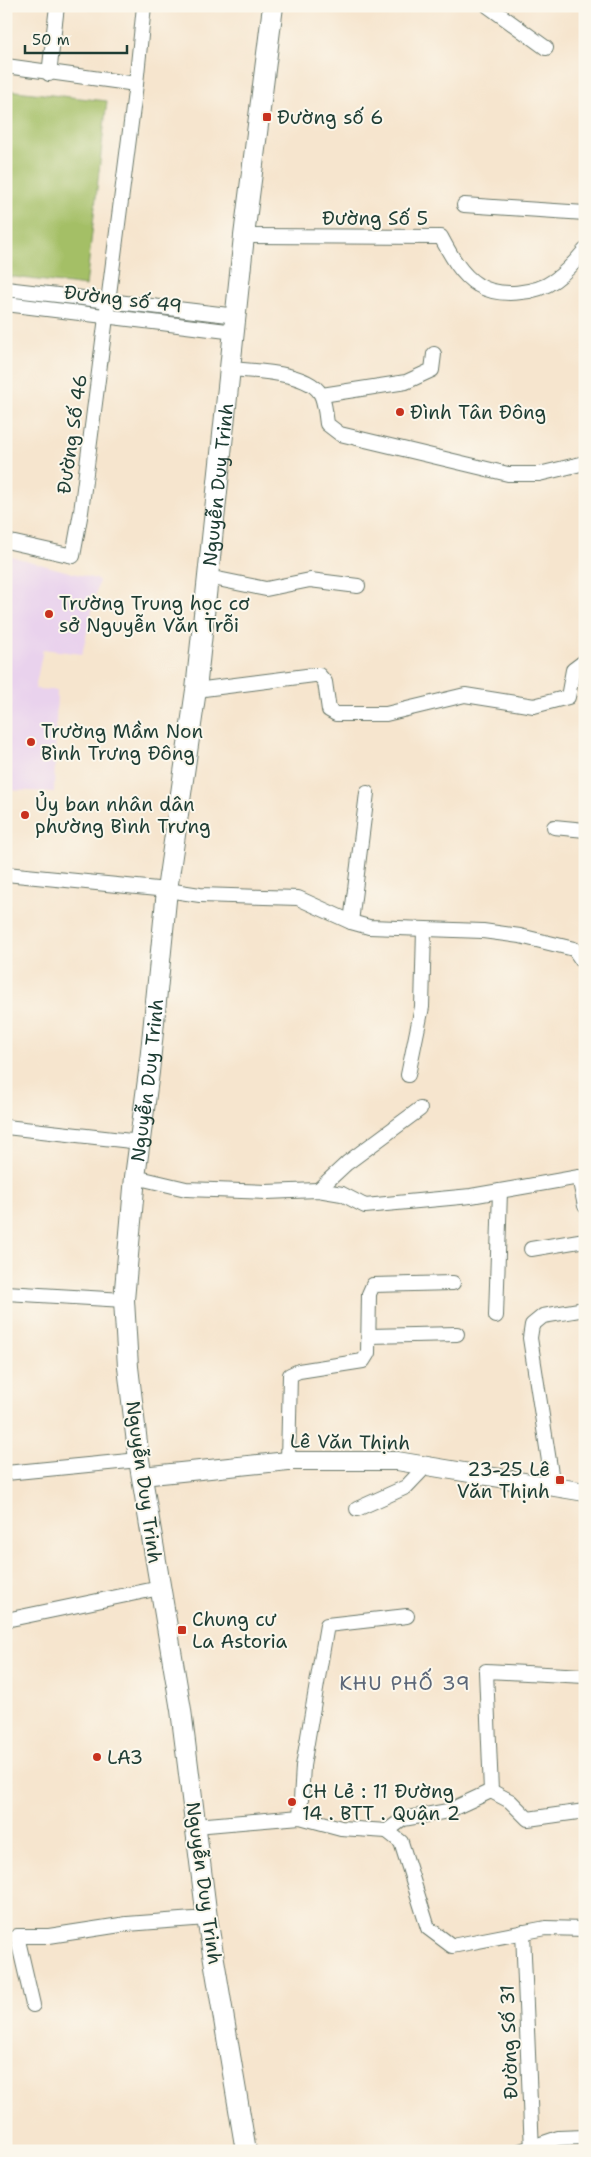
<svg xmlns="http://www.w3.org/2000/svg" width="591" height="2157" font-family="'Shantell Sans',sans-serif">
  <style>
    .built { fill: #e9d2ed }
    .green { fill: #a4bf66; stroke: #627e4d }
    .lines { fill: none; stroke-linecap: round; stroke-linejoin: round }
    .minor-casing { stroke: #6a786a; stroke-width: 16 }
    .tertiary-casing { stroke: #6a786a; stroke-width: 20 }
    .secondary-casing { stroke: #6a786a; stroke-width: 22 }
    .minor { stroke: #fff; stroke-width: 14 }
    .tertiary { stroke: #fff; stroke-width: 18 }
    .secondary { stroke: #fff; stroke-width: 20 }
    .poi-dot { fill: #c8321e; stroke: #fbf7ec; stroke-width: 2 }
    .labels { text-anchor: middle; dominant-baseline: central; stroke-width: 4; stroke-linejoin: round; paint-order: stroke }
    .poi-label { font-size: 19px; fill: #1f3d34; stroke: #fbf7ec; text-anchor: start }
    .street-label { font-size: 19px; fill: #1f3d34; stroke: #fbf7ec }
    .neighbourhood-label { font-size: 20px; letter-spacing: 1px; fill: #5c6778; stroke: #fbf7ec }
  </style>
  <rect width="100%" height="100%" fill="#fbf7ec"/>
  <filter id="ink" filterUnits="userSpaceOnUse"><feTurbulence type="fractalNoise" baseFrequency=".02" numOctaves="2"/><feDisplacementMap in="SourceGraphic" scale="10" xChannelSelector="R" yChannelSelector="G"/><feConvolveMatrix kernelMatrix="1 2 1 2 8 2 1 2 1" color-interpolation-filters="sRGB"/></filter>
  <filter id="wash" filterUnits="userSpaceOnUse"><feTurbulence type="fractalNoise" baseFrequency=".0096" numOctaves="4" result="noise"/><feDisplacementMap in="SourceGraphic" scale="20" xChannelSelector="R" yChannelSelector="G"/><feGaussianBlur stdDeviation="1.12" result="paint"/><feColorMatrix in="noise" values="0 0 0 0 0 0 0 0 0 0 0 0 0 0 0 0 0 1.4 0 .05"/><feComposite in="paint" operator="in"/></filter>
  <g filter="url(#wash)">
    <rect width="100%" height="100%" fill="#f6e5ce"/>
    <path class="built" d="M6,555L99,580L82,654L43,649L35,689L57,690L54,792L6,790Z"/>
    <path class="green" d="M6,90L107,101L86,286L6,276Z"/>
  </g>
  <g filter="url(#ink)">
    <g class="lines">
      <g class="minor-casing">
        <g id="minor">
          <path d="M488,6L546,48"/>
          <path d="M6,66L136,84L81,512L73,556L6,541"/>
          <path d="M49,74L57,6"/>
          <path d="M136,84L144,6"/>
          <path d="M464,205L585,213"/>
          <path d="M244,236L441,237C450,254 461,275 478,285C499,298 536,294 555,280C566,272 576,261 585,250"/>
          <path d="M6,289L237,316"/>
          <path d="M6,304L235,332"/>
          <path d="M231,369C253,371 313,372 322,397C325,405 326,416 327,424L340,434L508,474H539L585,463"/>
          <path d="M322,395L406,382L432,370L434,354"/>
          <path d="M208,577L266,589L310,580L358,586"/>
          <path d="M196,690L314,675H319L325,682L329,710L336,714H386L465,695L534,706L568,697L573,670L585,661"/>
          <path d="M554,827L585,830"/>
          <path d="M6,874L167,890L200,895L298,898L351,922L369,927L483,931L520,936L574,949L585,965"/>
          <path d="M351,922L367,793"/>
          <path d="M408,1075L422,1007L424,930"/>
          <path d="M6,1127L140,1142"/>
          <path d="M135,1177L186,1189L266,1192L318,1190L342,1194L365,1206L471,1196L579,1177L585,1206"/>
          <path d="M318,1190L347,1163L420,1109"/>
          <path d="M531,1249L585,1240"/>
          <path d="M6,1293L124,1300"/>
          <path d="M496,1316L500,1191"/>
          <path d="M369,1336L457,1334"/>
          <path d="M288,1461L290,1375L299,1371L363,1361L368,1353L369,1294L373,1285L453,1283"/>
          <path d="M6,1473L139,1460"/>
          <path d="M553,1487L530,1338L532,1325L543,1316L585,1309"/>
          <path d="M357,1509L406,1487L426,1466"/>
          <path d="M6,1620L160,1588"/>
          <path d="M491,1791L486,1671L585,1676"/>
          <path d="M300,1817L303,1766L327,1625L407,1616"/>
          <path d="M196,1826L300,1817L341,1828L387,1831L403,1819L448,1811L491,1791L510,1801L528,1819L585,1811"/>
          <path d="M387,1831L401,1842L428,1928L452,1946L546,1928L585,1929"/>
          <path d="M523,1932L532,2151"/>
          <path d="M33,2005L17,1936H49L127,1924L207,1918"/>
          <path d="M520,2151L558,2138L585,2137"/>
        </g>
      </g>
      <g class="tertiary-casing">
        <path id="tertiary" d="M142,1476L288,1461H397L585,1492"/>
      </g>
      <g class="secondary-casing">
        <g id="secondary">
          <path id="s1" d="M246,2151L207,1918L181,1710L139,1460L128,1367L124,1300L135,1177L149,1072L167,890L196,690L244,236L273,6"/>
        </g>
      </g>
      <use href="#minor" class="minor"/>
      <use href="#tertiary" class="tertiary"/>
      <use href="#secondary" class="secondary"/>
    </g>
  </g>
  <g class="poi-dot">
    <rect x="262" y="112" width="10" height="10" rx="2.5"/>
    <circle cx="400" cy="412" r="5"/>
    <circle cx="49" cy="614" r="5"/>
    <circle cx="31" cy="742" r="5"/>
    <circle cx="25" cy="815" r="5"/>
    <rect x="555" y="1475" width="10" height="10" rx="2.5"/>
    <rect x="177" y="1625" width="10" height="10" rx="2.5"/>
    <circle cx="97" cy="1757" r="5"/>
    <circle cx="292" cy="1802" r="5"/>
  </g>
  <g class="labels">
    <g class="poi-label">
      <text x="277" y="117">Đường số 6</text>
      <text x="410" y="412">Đình Tân Đông</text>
      <text x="59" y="603">Trường Trung học cơ<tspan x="59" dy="22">sở Nguyễn Văn Trỗi</tspan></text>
      <text x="41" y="731">Trường Mầm Non<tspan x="41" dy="22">Bình Trưng Đông</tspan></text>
      <text x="35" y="804">Ủy ban nhân dân<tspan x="35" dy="22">phường Bình Trưng</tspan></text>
      <text x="550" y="1469" text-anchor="end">23-25 Lê<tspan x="550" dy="22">Văn Thịnh</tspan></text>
      <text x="192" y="1619">Chung cư<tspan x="192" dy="22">La Astoria</tspan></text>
      <text x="107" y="1757">LA3</text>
      <text x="302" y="1791">CH Lẻ : 11 Đường<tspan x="302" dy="22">14 . BTT . Quận 2</tspan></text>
    </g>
    <g class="street-label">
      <text x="375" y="218">Đường Số 5</text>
      <text transform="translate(123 299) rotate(7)">Đường số 49</text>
      <text transform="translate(72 434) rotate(-82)">Đường Số 46</text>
      <text stroke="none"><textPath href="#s1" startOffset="1681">Nguyễn Duy Trinh</textPath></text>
      <text stroke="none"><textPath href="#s1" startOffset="1081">Nguyễn Duy Trinh</textPath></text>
      <text transform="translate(350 1442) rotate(1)">Lê Văn Thịnh</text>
      <text transform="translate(144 1482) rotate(82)">Nguyễn Duy Trinh</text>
      <text transform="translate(204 1883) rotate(82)">Nguyễn Duy Trinh</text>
      <text transform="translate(509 2042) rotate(-92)">Đường Số 31</text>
    </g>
    <g class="neighbourhood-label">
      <text x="405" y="1683">KHU PHỐ 39</text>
    </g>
  </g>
  <rect width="591" height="2157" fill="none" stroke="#fbf7ec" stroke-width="25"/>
  <path d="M25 45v8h102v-8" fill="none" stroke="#1f3d34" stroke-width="2.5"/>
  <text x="32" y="45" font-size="15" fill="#1f3d34" stroke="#fbf7ec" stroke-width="4" paint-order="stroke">50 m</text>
</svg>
